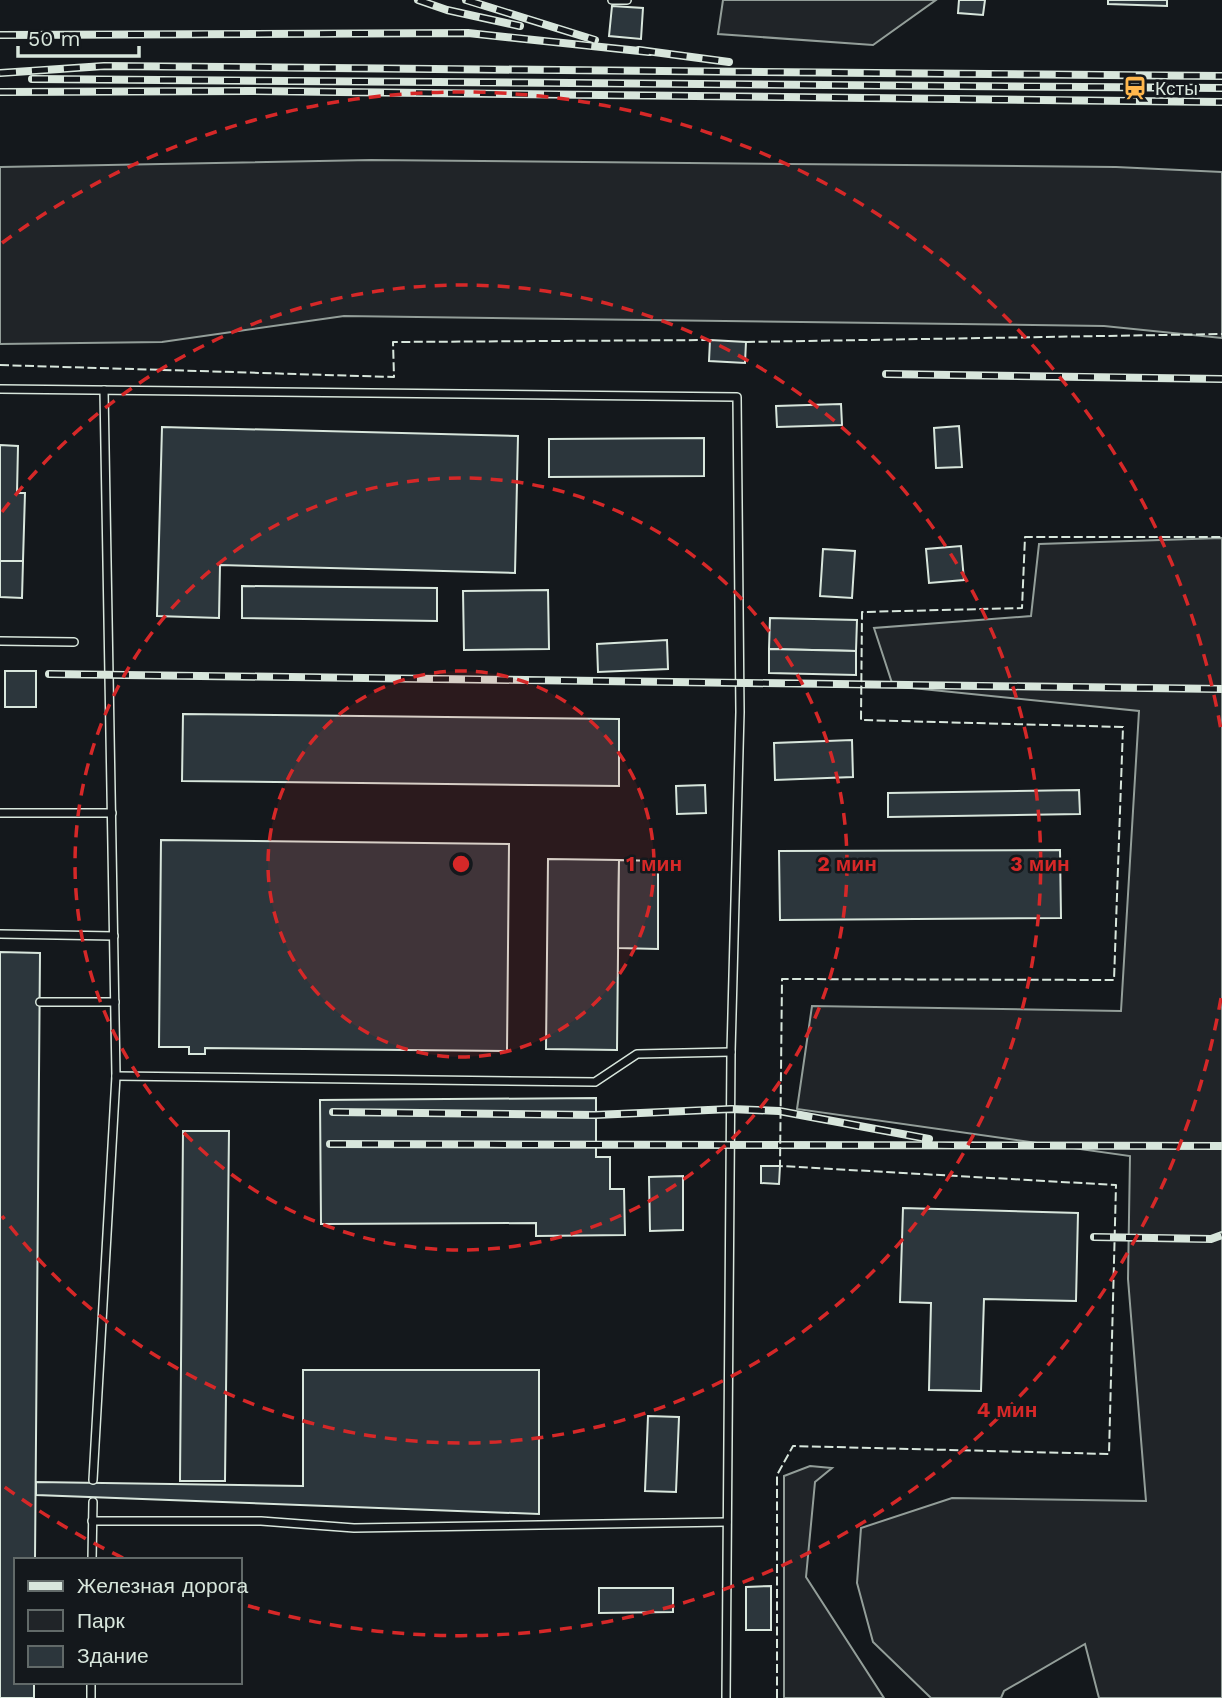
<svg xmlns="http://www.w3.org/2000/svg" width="1222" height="1698" font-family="'Work Sans',sans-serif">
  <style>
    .green { fill: #202428; stroke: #939e99; stroke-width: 2 }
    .building { fill: #2c363c; stroke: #d8e6dc; stroke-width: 2 }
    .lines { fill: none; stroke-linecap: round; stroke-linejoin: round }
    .service-casing { stroke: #d8e6dc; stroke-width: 10 }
    .service { stroke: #14181c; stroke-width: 7 }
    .rail-casing { stroke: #d8e6dc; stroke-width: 8 }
    .rail { stroke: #14181c; stroke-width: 5; stroke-dasharray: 16; stroke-linecap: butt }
    .fence { stroke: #d8e6dc; stroke-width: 2; stroke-dasharray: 9 3.5; stroke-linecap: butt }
    .ring { fill: none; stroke: #d62828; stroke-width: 3.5; stroke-dasharray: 12 9 }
    .labels { text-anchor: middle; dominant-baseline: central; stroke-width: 5; stroke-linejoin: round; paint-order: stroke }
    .poi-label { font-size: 19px; fill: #d8e6dc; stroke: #14181c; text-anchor: start }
    .centre { fill: #d62828; stroke: #14181c; stroke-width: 3.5 }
    .ring-label { font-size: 21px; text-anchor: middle; font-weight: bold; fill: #d62828; stroke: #14181c; stroke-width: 5; stroke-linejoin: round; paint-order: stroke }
  </style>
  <rect width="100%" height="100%" fill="#14181c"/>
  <g class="green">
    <path d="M723,0H936L873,45L718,34Z"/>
    <path d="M371,160L1116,167L1222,172V338L1104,326L344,316L162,342L0,344V167Z"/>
    <path d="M1222,538V1698H1099L1085,1644L1004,1691L1001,1698H931L873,1642L857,1583L861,1528L952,1498L1146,1501L1128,1279L1130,1156L797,1109L812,1006L1121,1011L1139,711L893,686L874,628L1031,616L1039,544Z"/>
    <path d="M810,1466L832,1468L815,1482L806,1577L884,1698H784V1476Z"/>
  </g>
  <g class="building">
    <path d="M959,0H985L983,15L958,13Z"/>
    <path d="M1108,0H1167V6L1108,4Z"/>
    <path d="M612,6L643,8L641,39L609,36Z"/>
    <path d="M710,340L746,342L745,363L709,361Z"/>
    <path d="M841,404L842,425L777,427L776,406Z"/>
    <path d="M959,426L962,467L936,468L934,428Z"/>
    <path d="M162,427L518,436L515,573L220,565L219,618L157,616Z"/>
    <path d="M704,438V476L549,477V439Z"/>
    <path d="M0,445L18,446L17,493H25L23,561H0Z"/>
    <path d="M961,546L964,580L929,583L926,549Z"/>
    <path d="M823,549L855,551L852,598L820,596Z"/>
    <path d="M0,561H23L22,598L0,597Z"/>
    <path d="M242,586L437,588V621L242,618Z"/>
    <path d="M548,590L549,649L464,650L463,591Z"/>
    <path d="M770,618L857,620L856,651L769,649Z"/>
    <path d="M667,640L668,669L598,672L597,644Z"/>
    <path d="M769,649L856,651V675L769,673Z"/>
    <rect x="5" y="671" width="31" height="36"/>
    <path d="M183,714L619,719V786L182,781Z"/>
    <path d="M852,740L853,777L775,780L774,743Z"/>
    <path d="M705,785L706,813L677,814L676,786Z"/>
    <path d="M1079,790L1080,814L888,817V793Z"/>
    <path d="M161,840L509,844L507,1051L205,1048V1054H189V1047H159Z"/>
    <path d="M1060,850L1061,918L780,920L779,851Z"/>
    <path d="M548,859L619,860L617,1050L546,1049Z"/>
    <path d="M619,860L658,861V949L618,948Z"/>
    <path d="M0,952L40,953L35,1560H16V1682H34V1698H0Z"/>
    <path d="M596,1098V1157H610V1189H624L625,1235L536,1236V1223L321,1224L320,1100Z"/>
    <path d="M183,1131H229L225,1481H180Z"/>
    <path d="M761,1166H780L779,1184L761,1183Z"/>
    <path d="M683,1176V1230L650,1231L649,1177Z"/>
    <path d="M903,1208L1078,1213L1076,1301L984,1299L981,1391L929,1390L931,1303L900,1302Z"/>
    <path d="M303,1370H539V1514L36,1495V1482L303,1486Z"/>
    <path d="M648,1416L679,1417L676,1492L645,1491Z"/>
    <path d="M771,1586V1630H746V1587Z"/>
    <path d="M599,1588H673V1612L599,1613Z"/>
  </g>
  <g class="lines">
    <g class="service-casing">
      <g id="service">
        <path d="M612,0H627"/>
        <path d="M0,389L737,397L740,712L731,1052L726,1698"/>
        <path d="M0,641L74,642"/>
        <path d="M0,813H112"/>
        <path d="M0,934L114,936"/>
        <path d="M40,1002H115"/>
        <path d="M116,1076L595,1082L637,1054L731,1052"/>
        <path d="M93,1480L116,1076L104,390"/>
        <path d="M92,1521H261L354,1528L727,1522"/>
        <path d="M92,1560L93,1502"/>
        <path d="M91,1698V1682"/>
      </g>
    </g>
    <use href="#service" class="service"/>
    <g class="rail-casing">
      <g id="rail">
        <path d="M418,0L447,10L520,26"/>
        <path d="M466,0L595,40"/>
        <path d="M0,35L468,33L649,52"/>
        <path d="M639,50L729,62"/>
        <path d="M0,73L104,66L1222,76"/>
        <path d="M32,79L1222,88"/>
        <path d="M0,92L252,91L1222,102"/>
        <path d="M886,374L1222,379"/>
        <path d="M49,674L1222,689"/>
        <path d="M333,1112L595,1115L731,1109L779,1111L929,1139"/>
        <path d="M330,1144L1222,1146"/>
        <path d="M1094,1237L1211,1239L1222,1235"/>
      </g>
    </g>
    <use href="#rail" class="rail"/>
    <g class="fence">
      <path d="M746,342L1222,334"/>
      <path d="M0,365L394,377L393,342L710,340"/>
      <path d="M777,1698V1475L793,1446L1109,1454L1116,1185L780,1166L782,979L1114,980L1123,727L861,720L862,612L1022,608L1025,537H1222"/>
    </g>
  </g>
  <circle cx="461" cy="864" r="193" fill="#d62828" fill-opacity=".12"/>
  <g class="ring">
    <circle cx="461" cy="864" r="193"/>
    <circle cx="461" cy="864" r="386"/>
    <path d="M2 512A579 579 0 1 1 2 1216"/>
    <path d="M1221 998A772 772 0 0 1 242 1604M123 1558A772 772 0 0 1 2 1485M2 243A772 772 0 0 1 1221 730"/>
  </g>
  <defs>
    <g id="station-bare" transform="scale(1.89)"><path d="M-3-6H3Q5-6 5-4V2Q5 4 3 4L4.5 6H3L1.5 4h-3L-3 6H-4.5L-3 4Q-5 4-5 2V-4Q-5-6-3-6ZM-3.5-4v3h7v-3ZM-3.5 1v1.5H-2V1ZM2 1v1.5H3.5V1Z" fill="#ffb74d" stroke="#14181c" stroke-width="2.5" paint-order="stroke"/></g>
  </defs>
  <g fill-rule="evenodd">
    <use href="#station-bare" x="1135" y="88"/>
  </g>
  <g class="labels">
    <g class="poi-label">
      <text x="1155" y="88">Ксты</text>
    </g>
  </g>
  <circle cx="461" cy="864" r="10" class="centre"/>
  <g class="ring-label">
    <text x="654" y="871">1 мин</text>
    <text x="847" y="871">2 мин</text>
    <text x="1040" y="871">3 мин</text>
    <text x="1007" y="1417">4 мин</text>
  </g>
  <rect x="14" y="1558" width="228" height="126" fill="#14181c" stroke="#626a69" stroke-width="2"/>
  <rect x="28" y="1581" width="35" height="10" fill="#d8e6dc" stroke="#626a69" stroke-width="2"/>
  <text x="77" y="1593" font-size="21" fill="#d8e6dc">Железная дорога</text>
  <rect x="28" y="1610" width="35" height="21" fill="#202428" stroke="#626a69" stroke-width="2"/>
  <text x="77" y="1628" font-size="21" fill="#d8e6dc">Парк</text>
  <rect x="28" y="1646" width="35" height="21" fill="#2c363c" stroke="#626a69" stroke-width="2"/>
  <text x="77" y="1663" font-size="21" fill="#d8e6dc">Здание</text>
  <path d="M18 46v10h121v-10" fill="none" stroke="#d8e6dc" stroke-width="3.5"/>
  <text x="28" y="46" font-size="21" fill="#d8e6dc" stroke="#14181c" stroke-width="5" paint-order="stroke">50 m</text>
</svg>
